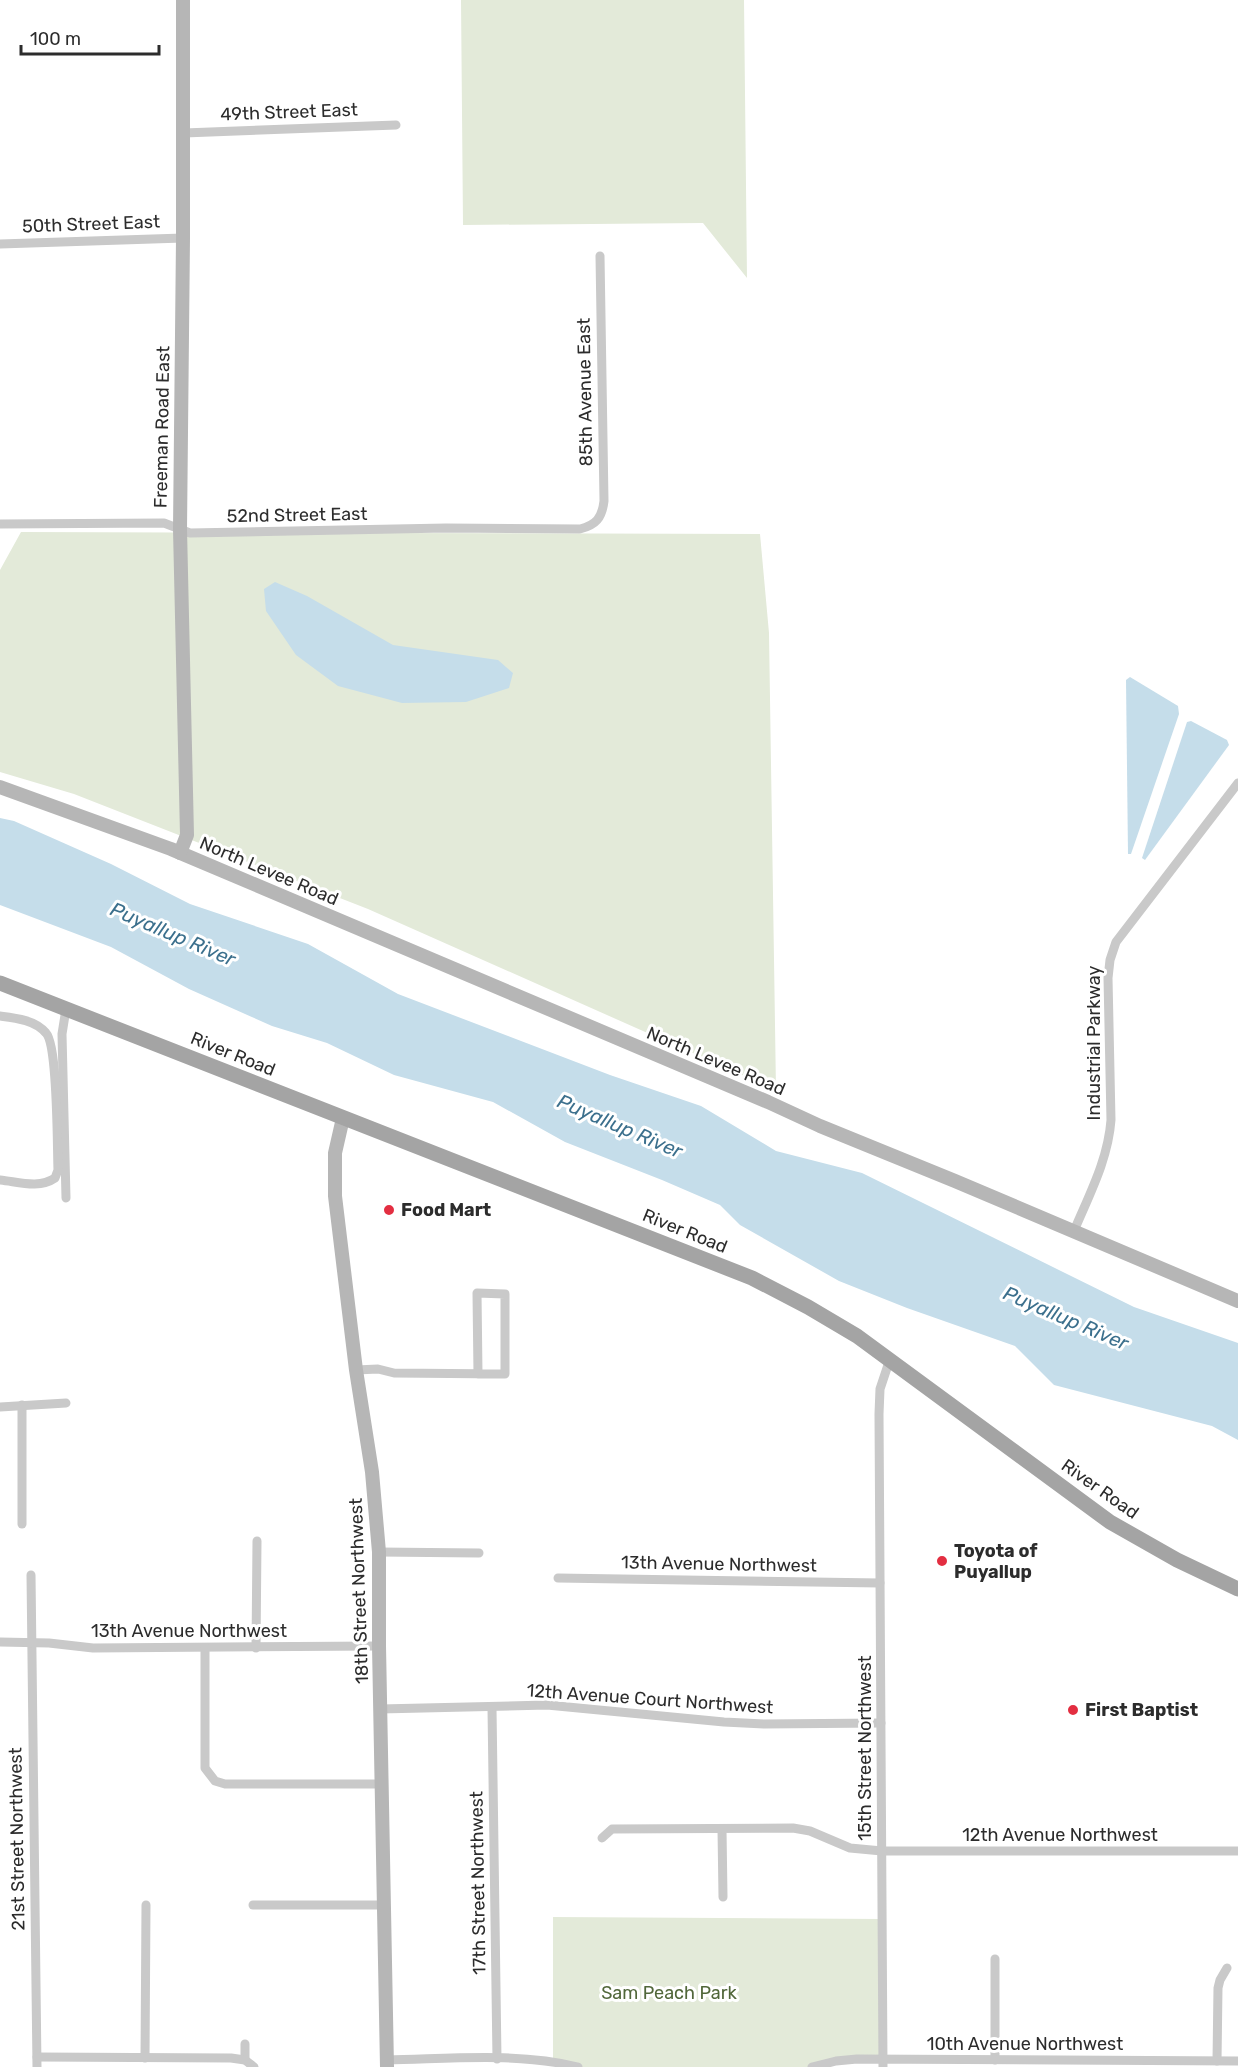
<svg xmlns="http://www.w3.org/2000/svg" width="1238" height="2067" font-family="Rubik,sans-serif">
  <style>
    .green { fill: #e3ead9 }
    .water { fill: #c5ddea }
    .lines { fill: none; stroke-linecap: round; stroke-linejoin: round }
    .street { stroke: #c9c9c9; stroke-width: 9 }
    .secondary { stroke: #b6b6b6; stroke-width: 14 }
    .primary { stroke: #a4a4a4; stroke-width: 15 }
    .poi-dot { fill: #e32e41; stroke: #fff; stroke-width: 2 }
    .labels { text-anchor: middle; dominant-baseline: central; stroke-width: 6; stroke-linejoin: round; paint-order: stroke }
    .street-label { font-size: 18px; fill: #2c2c2c; stroke: #fff }
    .poi-label { font-size: 18px; font-weight: bold; fill: #2c2c2c; stroke: #fff; text-anchor: start }
    .park-label { font-size: 18px; fill: #51673a; stroke: #fff }
    .water-label { font-size: 20px; font-style: italic; fill: #3c708d; stroke: #fff }
  </style>
  <rect width="100%" height="100%" fill="#fff"/>
  <g class="green">
    <path d="M461,0H744L747,278L703,223L463,225Z"/>
    <path d="M21,532L760,534L769,633L776,1090L368,909L74,794L0,772V570Z"/>
    <path d="M553,1917L882,1919L883,2059L812,2067H578L553,2062Z"/>
  </g>
  <g class="water">
    <path d="M275,582L307,596L393,645L498,660L513,673L509,688L466,702L402,703L338,686L296,655L266,611L264,589Z"/>
    <path d="M1130,677L1178,706L1179,714L1131,854H1128L1126,680Z"/>
    <path d="M1191,721L1227,740L1229,745L1145,860L1142,858L1187,722Z"/>
    <path d="M0,818L14,821L111,864L190,904L308,944L398,994L610,1075L701,1106L776,1151L862,1173L1134,1307L1238,1343V1440L1212,1426L1054,1385L1015,1346L907,1308L839,1281L740,1225L720,1205L662,1180L565,1142L493,1102L394,1075L327,1043L272,1026L189,989L111,947L0,905Z"/>
  </g>
  <g class="lines">
    <g class="street">
      <path d="M184,133L396,125"/>
      <path d="M0,244L183,238"/>
      <path d="M0,524L164,523L190,533L446,528L580,529C596,525 602,518 604,501L600,256"/>
      <path d="M66,1009L62,1034L66,1198"/>
      <path d="M0,1016C16,1018 35,1020 46,1033C58,1046 57,1146 58,1170L55,1178C39,1189 19,1182 0,1180"/>
      <path d="M1074,1231C1089,1195 1108,1160 1111,1120L1108,978L1110,960L1116,942L1238,783"/>
      <path d="M356,1370L378,1369L394,1373L505,1374V1294L477,1293L478,1374"/>
      <path d="M22,1405V1524"/>
      <path d="M0,1407L66,1403"/>
      <path d="M379,1552L479,1553"/>
      <path d="M31,1575L37,2067"/>
      <path d="M558,1578L880,1583"/>
      <path d="M0,1642L49,1643L93,1648L379,1646"/>
      <path d="M205,1648V1768L215,1781L225,1784H381"/>
      <path d="M256,1648L257,1541"/>
      <path d="M492,1708L497,2059"/>
      <path d="M380,1709L547,1705L724,1722L764,1724L881,1723"/>
      <path d="M722,1829L723,1897"/>
      <path d="M602,1838L612,1829L793,1828L810,1831L850,1848L882,1851H1238"/>
      <path d="M253,1905H384"/>
      <path d="M995,1959V2060"/>
      <path d="M245,2044V2060"/>
      <path d="M37,2057L231,2058L245,2060L254,2067"/>
      <path d="M145,2058L146,1905"/>
      <path d="M387,2060C449,2059 518,2052 578,2067"/>
      <path d="M1217,2061L1218,1988L1220,1980L1227,1968"/>
      <path d="M812,2067L836,2061L857,2059L1238,2061"/>
      <path d="M883,2067L879,1414L880,1389L890,1359"/>
    </g>
    <g class="secondary">
      <path d="M0,787L171,849L768,1102L820,1126L955,1181L1238,1301"/>
      <path d="M180,853L187,835L180,529L183,238V0"/>
      <path d="M343,1118L335,1153V1196L356,1370L372,1472L379,1552V1646L387,2067"/>
    </g>
    <path class="primary" d="M0,983L752,1278L808,1307L857,1336L1110,1522L1177,1560L1238,1589"/>
  </g>
  <g class="poi-dot">
    <circle cx="389" cy="1210" r="6"/>
    <circle cx="942" cy="1561" r="6"/>
    <circle cx="1073" cy="1710" r="6"/>
  </g>
  <g class="labels">
    <g class="street-label">
      <text transform="translate(289 112) rotate(-2)">49th Street East</text>
      <text transform="translate(91 224) rotate(-2)">50th Street East</text>
      <text transform="translate(585 392) rotate(-91)">85th Avenue East</text>
      <text transform="translate(162 427) rotate(-89)">Freeman Road East</text>
      <text transform="translate(297 515) rotate(-1)">52nd Street East</text>
      <text transform="translate(269 871) rotate(23)">North Levee Road</text>
      <text transform="translate(1094 1043) rotate(-90)">Industrial Parkway</text>
      <text transform="translate(233 1054) rotate(22)">River Road</text>
      <text transform="translate(716 1061) rotate(23)">North Levee Road</text>
      <text transform="translate(685 1231) rotate(22)">River Road</text>
      <text transform="translate(1100 1489) rotate(35)">River Road</text>
      <text transform="translate(719 1564) rotate(1)">13th Avenue Northwest</text>
      <text transform="translate(359 1591) rotate(-92)">18th Street Northwest</text>
      <text x="189" y="1631">13th Avenue Northwest</text>
      <text transform="translate(650 1699) rotate(4)">12th Avenue Court Northwest</text>
      <text transform="translate(865 1748) rotate(-90)">15th Street Northwest</text>
      <text x="1060" y="1835">12th Avenue Northwest</text>
      <text transform="translate(17 1839) rotate(-91)">21st Street Northwest</text>
      <text transform="translate(478 1883) rotate(-91)">17th Street Northwest</text>
      <text x="1025" y="2044">10th Avenue Northwest</text>
    </g>
    <g class="poi-label">
      <text x="401" y="1210">Food Mart</text>
      <text x="954" y="1551">Toyota of<tspan x="954" dy="21">Puyallup</tspan></text>
      <text x="1085" y="1710">First Baptist</text>
    </g>
    <g class="park-label">
      <text x="669" y="1993">Sam Peach Park</text>
    </g>
    <g class="water-label">
      <text transform="translate(173 934) rotate(23)">Puyallup River</text>
      <text transform="translate(620 1126) rotate(23)">Puyallup River</text>
      <text transform="translate(1066 1318) rotate(23)">Puyallup River</text>
    </g>
  </g>
  <path d="M21 45v9h138v-9" fill="none" stroke="#2c2c2c" stroke-width="3"/>
  <text x="30" y="45" font-size="18" fill="#2c2c2c" stroke="#ffffff" stroke-width="4.5" paint-order="stroke">100 m</text>
</svg>
